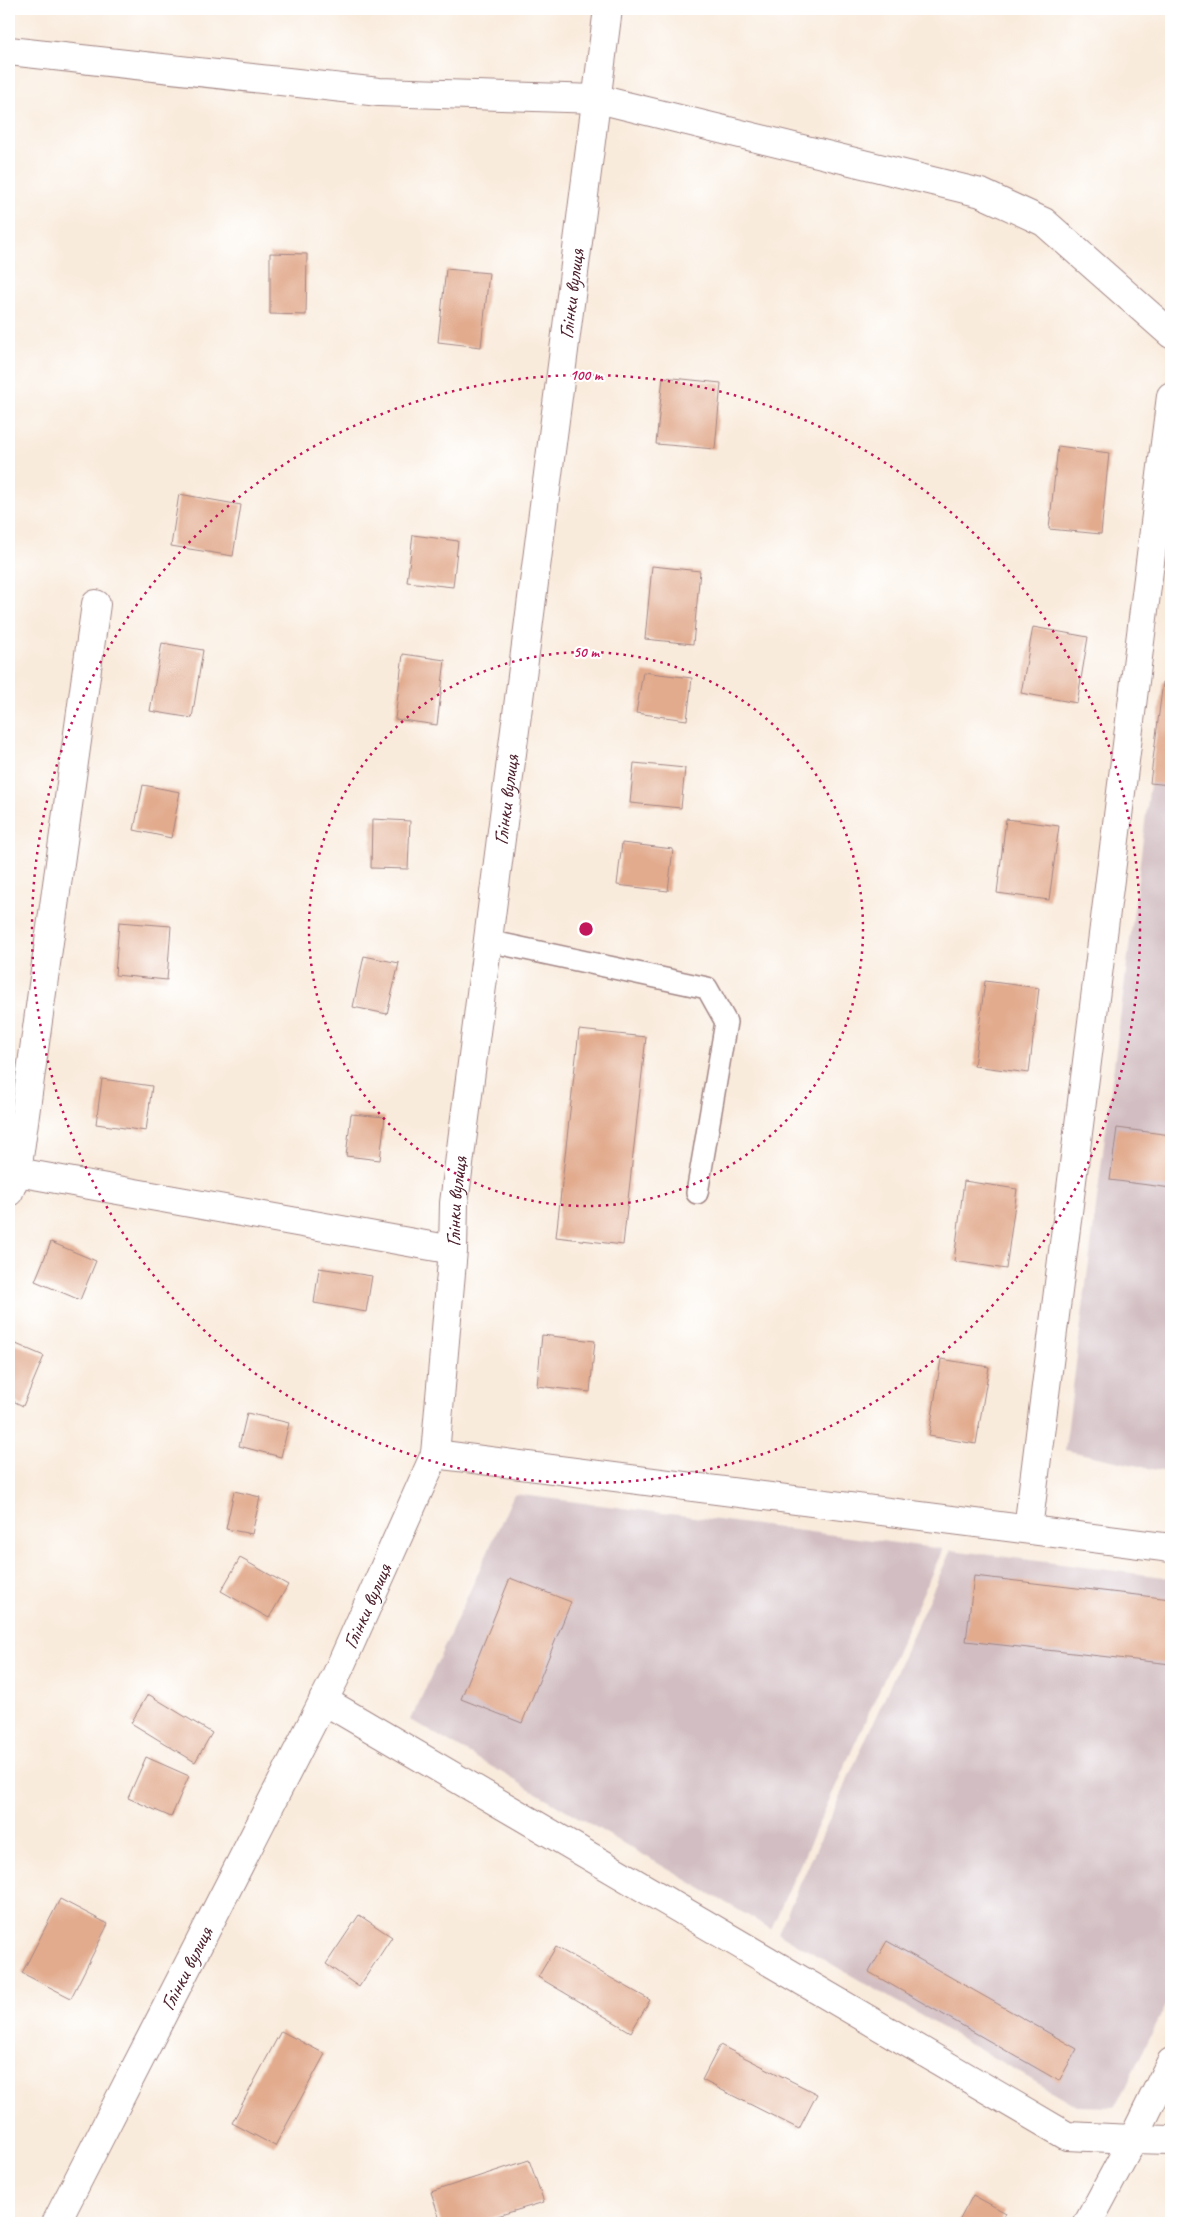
<svg xmlns="http://www.w3.org/2000/svg" width="1180" height="2232" font-family="Caveat,sans-serif">
  <style>
    .industrial { fill: #d2bec2 }
    .building { fill: #e2ab8e }
    .lines { fill: none; stroke-linecap: round; stroke-linejoin: round }
    .lane-casing { stroke: #a28584; stroke-width: 24 }
    .street-casing { stroke: #a28584; stroke-width: 30 }
    .secondary-casing { stroke: #a28584; stroke-width: 30 }
    .lane { stroke: #fff; stroke-width: 21 }
    .street { stroke: #fff; stroke-width: 28 }
    .secondary { stroke: #fff; stroke-width: 28 }
    .ring { fill: none; stroke: #c2185b; stroke-width: 2.5; stroke-dasharray: 2.5 5 }
    .labels { text-anchor: middle; dominant-baseline: central; stroke-width: 4.5; stroke-linejoin: round; paint-order: stroke }
    .street-label { font-size: 21px; fill: #4a1f2b; stroke: #fff }
    .centre { fill: #c2185b; stroke: #fff; stroke-width: 2.5 }
    .ring-label { font-size: 15px; text-anchor: middle; font-weight: bold; fill: #c2185b; stroke: #fff; stroke-width: 4.5; stroke-linejoin: round; paint-order: stroke }
  </style>
  <rect width="100%" height="100%" fill="#fff"/>
  <filter id="ink" filterUnits="userSpaceOnUse"><feTurbulence type="fractalNoise" baseFrequency=".02" numOctaves="2"/><feDisplacementMap in="SourceGraphic" scale="10" xChannelSelector="R" yChannelSelector="G"/><feConvolveMatrix kernelMatrix="1 2 1 2 8 2 1 2 1" color-interpolation-filters="sRGB"/></filter>
  <filter id="wash" filterUnits="userSpaceOnUse"><feTurbulence type="fractalNoise" baseFrequency=".0096" numOctaves="4" result="noise"/><feDisplacementMap in="SourceGraphic" scale="20" xChannelSelector="R" yChannelSelector="G"/><feGaussianBlur stdDeviation="1.12" result="paint"/><feColorMatrix in="noise" values="0 0 0 0 0 0 0 0 0 0 0 0 0 0 0 0 0 1.4 0 .05"/><feComposite in="paint" operator="in"/></filter>
  <g filter="url(#wash)">
    <rect width="100%" height="100%" fill="#f9ebdc"/>
    <g class="industrial">
      <path d="M1163,682L1171,683V1473L1065,1450Z"/>
      <path d="M514,1494L943,1549L771,1929L411,1720Z"/>
      <path d="M951,1550L1171,1578V1995L1115,2107L1077,2106L778,1933Z"/>
    </g>
    <g id="blocks">
      <g class="building">
        <path d="M270,253L307,254L306,315L270,314Z"/>
        <path d="M446,269L489,273L481,347L438,342Z"/>
        <path d="M663,377L721,383L715,449L656,444Z"/>
        <path d="M1058,446L1109,453L1101,534L1049,529Z"/>
        <path d="M179,494L241,505L233,556L171,546Z"/>
        <path d="M413,535L458,541L453,587L407,582Z"/>
        <path d="M652,566L700,571L693,644L645,639Z"/>
        <path d="M1033,627L1088,637L1077,703L1021,693Z"/>
        <path d="M162,643L203,650L192,718L150,711Z"/>
        <path d="M403,654L445,660L437,725L395,719Z"/>
        <path d="M643,672L692,678L687,720L636,713Z"/>
        <path d="M1163,682L1171,683V785L1150,783Z"/>
        <path d="M634,763L685,768L681,808L630,803Z"/>
        <path d="M143,785L180,792L171,838L134,830Z"/>
        <path d="M372,819L410,821L408,869L371,868Z"/>
        <path d="M1006,819L1059,826L1049,900L997,893Z"/>
        <path d="M622,843L673,849L668,891L617,885Z"/>
        <path d="M119,922L171,926L167,980L115,975Z"/>
        <path d="M364,956L399,963L387,1014L353,1007Z"/>
        <path d="M985,981L1039,988L1029,1073L974,1066Z"/>
        <path d="M579,1030L646,1037L623,1245L556,1237Z"/>
        <path d="M102,1079L152,1086L146,1131L96,1124Z"/>
        <path d="M351,1114L385,1117L380,1160L346,1156Z"/>
        <path d="M1117,1128L1171,1135V1188L1110,1180Z"/>
        <path d="M964,1181L1017,1189L1006,1269L954,1261Z"/>
        <path d="M51,1242L96,1261L80,1300L35,1281Z"/>
        <path d="M319,1268L372,1276L366,1312L314,1303Z"/>
        <path d="M542,1335L595,1341L590,1392L537,1386Z"/>
        <path d="M9,1341L44,1356L23,1406L9,1399Z"/>
        <path d="M941,1359L989,1367L976,1444L929,1436Z"/>
        <path d="M247,1413L289,1423L281,1457L239,1446Z"/>
        <path d="M234,1491L260,1497L252,1534L226,1529Z"/>
        <path d="M240,1558L288,1585L269,1618L221,1591Z"/>
        <path d="M974,1576L1171,1599V1664L966,1641Z"/>
        <path d="M510,1578L571,1602L522,1723L461,1699Z"/>
        <path d="M148,1694L212,1733L195,1762L131,1723Z"/>
        <path d="M146,1757L189,1776L171,1817L128,1798Z"/>
        <path d="M60,1899L108,1924L71,1998L22,1973Z"/>
        <path d="M359,1915L392,1937L359,1987L326,1964Z"/>
        <path d="M887,1941L1077,2049L1059,2081L869,1972Z"/>
        <path d="M556,1947L650,2000L631,2032L538,1977Z"/>
        <path d="M281,2031L325,2054L275,2146L232,2123Z"/>
        <path d="M720,2045L817,2094L799,2129L702,2080Z"/>
        <path d="M529,2160L544,2202L474,2223H441L431,2192Z"/>
        <path d="M973,2195L1006,2213L1000,2223H958Z"/>
      </g>
    </g>
  </g>
  <g filter="url(#ink)">
    <use href="#blocks" fill-opacity="0" stroke="#a28584" stroke-width="1"/>
    <g class="lines">
      <g class="lane-casing">
        <path id="lane" d="M488,941L707,988L726,1022L697,1193"/>
      </g>
      <g class="street-casing">
        <g id="street">
          <path d="M9,51L379,92L598,99L981,193L1044,222L1171,334"/>
          <path d="M9,1175L17,1172L453,1250"/>
          <path d="M9,1192L17,1172L96,604"/>
          <path d="M435,1454L1171,1548"/>
          <path d="M1028,1529L1171,396"/>
          <path d="M323,1700L1067,2136L1133,2139L1171,2062"/>
          <path d="M1088,2223L1133,2139L1171,2140"/>
        </g>
      </g>
      <g class="secondary-casing">
        <g id="secondary">
          <path id="s1" d="M56,2223L335,1678L435,1454L453,1250L454,1203L608,9"/>
        </g>
      </g>
      <use href="#lane" class="lane"/>
      <use href="#street" class="street"/>
      <use href="#secondary" class="secondary"/>
    </g>
  </g>
  <g class="ring">
    <circle cx="586" cy="929" r="277"/>
    <circle cx="586" cy="929" r="554"/>
  </g>
  <g class="labels">
    <g class="street-label">
      <text stroke="none"><textPath href="#s1" startOffset="2026">Глінки вулиця</textPath></text>
      <text stroke="none"><textPath href="#s1" startOffset="1516">Глінки вулиця</textPath></text>
      <text stroke="none"><textPath href="#s1" startOffset="1111">Глінки вулиця</textPath></text>
      <text stroke="none"><textPath href="#s1" startOffset="691">Глінки вулиця</textPath></text>
      <text stroke="none"><textPath href="#s1" startOffset="286">Глінки вулиця</textPath></text>
    </g>
  </g>
  <circle cx="586" cy="929" r="8" class="centre"/>
  <g class="ring-label">
    <text x="586" y="380">100 m</text>
    <text x="586" y="657">50 m</text>
  </g>
  <rect width="1180" height="2232" fill="none" stroke="#fff" stroke-width="30"/>
</svg>
